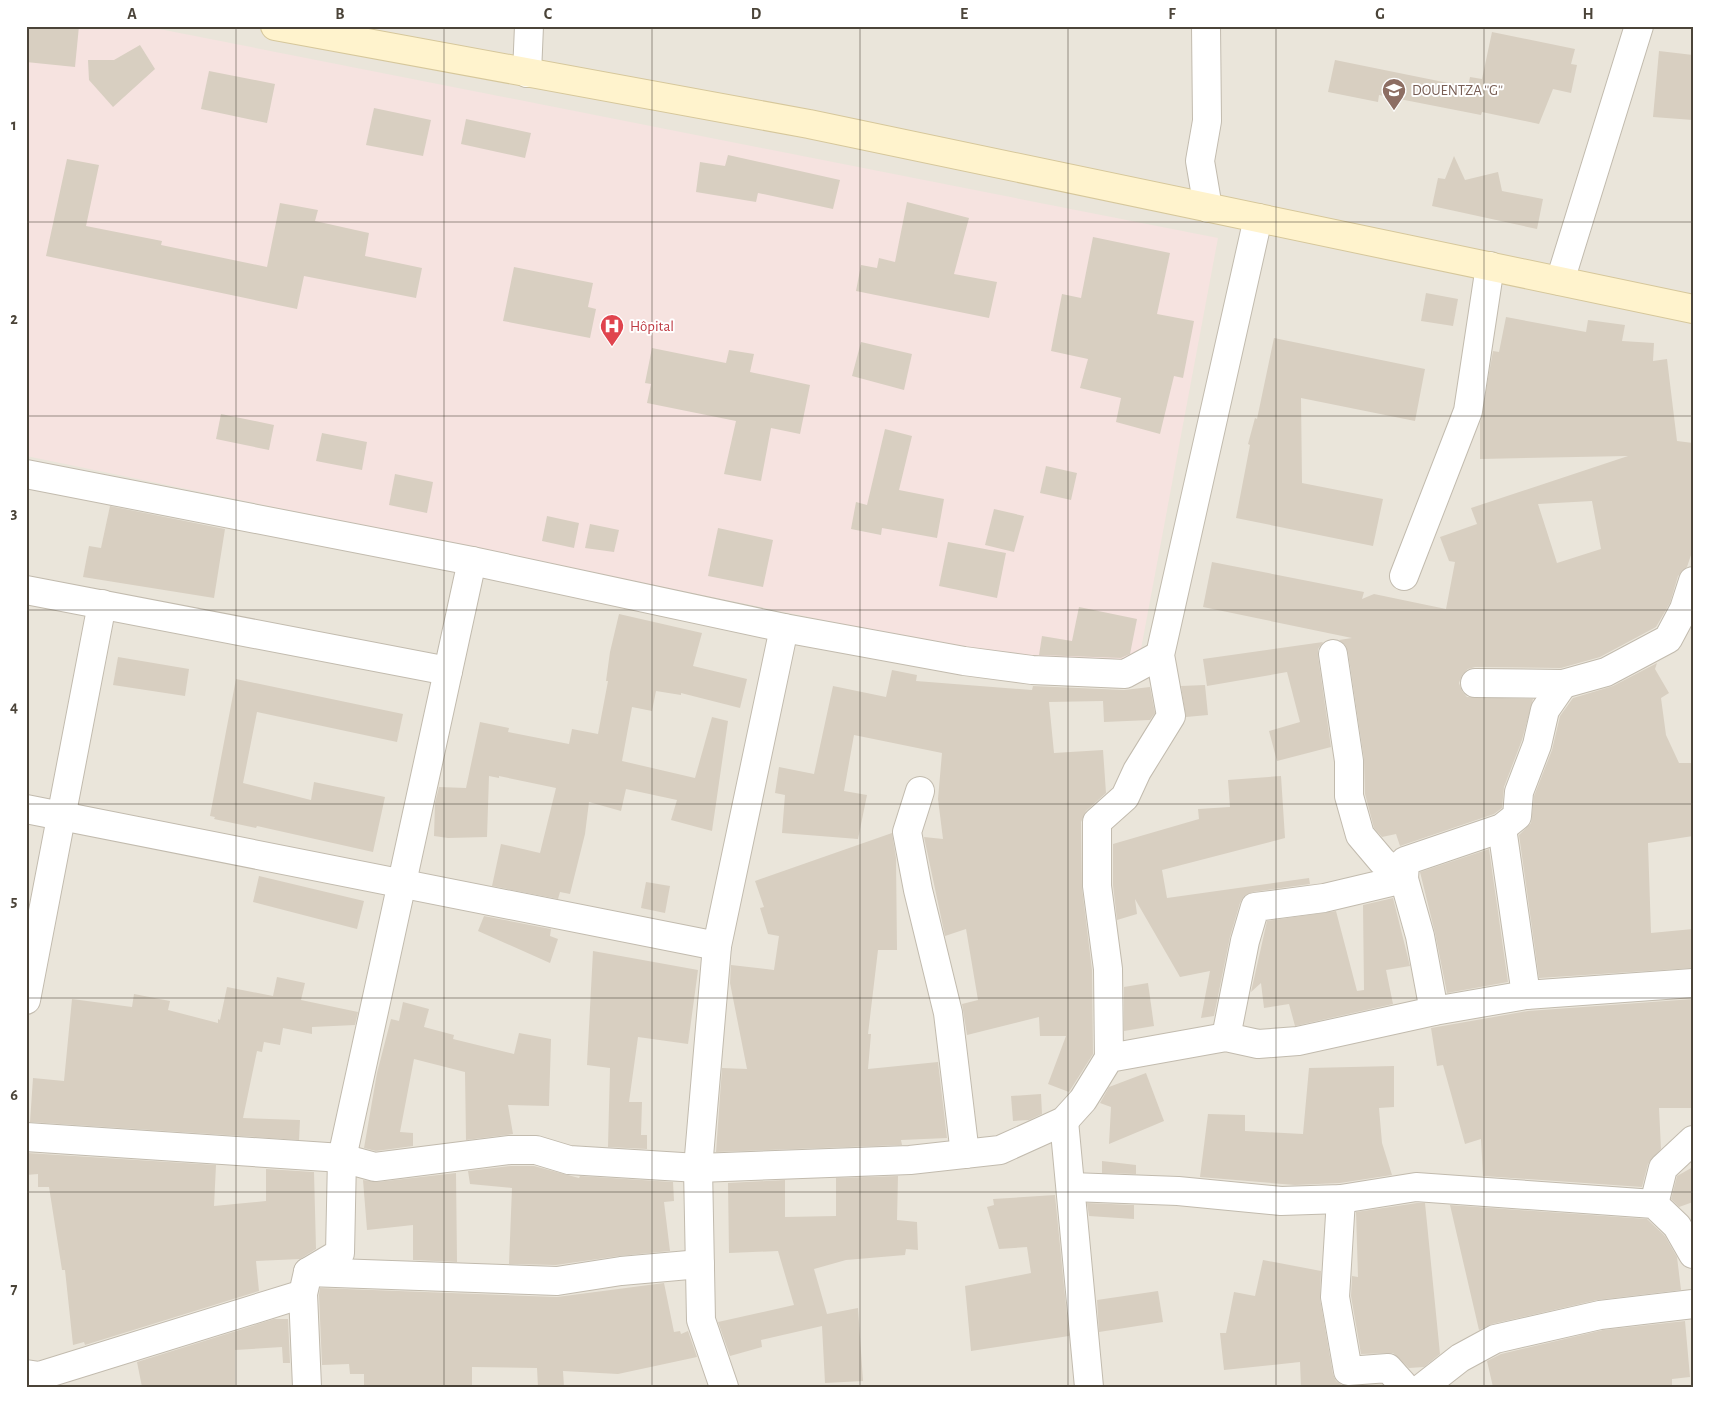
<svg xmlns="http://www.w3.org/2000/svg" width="1719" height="1413" font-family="'Alegreya Sans',sans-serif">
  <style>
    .residential { fill: #eae5da }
    .medical { fill: #f6e3e0 }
    .building { fill: #d8cfc1; fill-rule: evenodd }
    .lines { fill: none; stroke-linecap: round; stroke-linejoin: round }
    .minor-casing { stroke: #c2bbae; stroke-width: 30 }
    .tertiary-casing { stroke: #c2bbae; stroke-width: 30 }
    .secondary-casing { stroke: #d6c79b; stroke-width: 30 }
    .minor { stroke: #fff; stroke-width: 28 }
    .tertiary { stroke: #fff; stroke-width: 28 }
    .secondary { stroke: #fff3cd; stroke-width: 28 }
    .grid { fill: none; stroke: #4b4439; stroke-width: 1; stroke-opacity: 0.55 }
    .labels { text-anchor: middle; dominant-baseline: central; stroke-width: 4; stroke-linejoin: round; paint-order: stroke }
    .education-label { font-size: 15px; fill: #785e54; stroke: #fff; text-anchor: start }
    .health-label { font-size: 15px; fill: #be3a42; stroke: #fff; text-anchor: start }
    .neatline { fill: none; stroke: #4b4439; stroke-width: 2 }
    .grid-label { font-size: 16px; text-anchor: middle; font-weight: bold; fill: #4b4439 }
  </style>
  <rect width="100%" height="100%" fill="#f6f3ec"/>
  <rect class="residential" x="26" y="26" width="1667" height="1361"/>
  <path class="medical" d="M26,26H144L1218,238L1138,665L1032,663L26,456Z"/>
  <g class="building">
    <path d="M26,26H79L75,67L26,62Z"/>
    <path d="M1492,32L1575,49L1571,64L1577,65L1571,93L1553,89L1539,124L1482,112L1481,115L1379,95L1378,102L1328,92L1335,60L1468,87L1470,77L1482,79Z"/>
    <path d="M140,45L155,69L113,107L89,80L88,60H114Z"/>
    <path d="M1659,51L1693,55V120L1653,117Z"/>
    <path d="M209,71L275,84L267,123L201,109Z"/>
    <path d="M374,108L431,120L423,156L366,145Z"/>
    <path d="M466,119L531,133L525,158L461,144Z"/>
    <path d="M728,155L840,180L833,209L758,193L756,202L696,192L700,162L725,166Z"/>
    <path d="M1454,156L1465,180L1498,172L1502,191L1543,199L1537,229L1432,206L1438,178L1445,179Z"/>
    <path d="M67,159L99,165L86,226L162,241L161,245L267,267L280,203L318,210L315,221L369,233L365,256L422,268L416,298L304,276L297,309L46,256Z"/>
    <path d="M907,202L969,218L954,274L997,282L989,318L856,291L861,265L877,268L879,258L895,262Z"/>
    <path d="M1093,237L1170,253L1157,314L1194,321L1183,378L1174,376L1160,434L1116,422L1121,398L1080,388L1088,359L1051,351L1062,294L1081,298Z"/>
    <path d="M514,267L593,283L588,307L596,309L590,338L503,321Z"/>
    <path d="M1426,293L1458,299L1453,326L1421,321Z"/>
    <path d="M1506,317L1586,332L1588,320L1625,325L1622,341L1654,343L1653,361L1667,359L1677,441L1693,443V549L1687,567L1678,576L1670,603L1656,627L1600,657L1561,668L1475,667L1468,669L1462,675L1459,683L1462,691L1467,697L1533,699L1522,740L1504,787L1502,808L1494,814L1400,846L1396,834L1382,837L1374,828L1365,794L1364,759L1348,652L1345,645L1339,640L1352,638L1203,607L1212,562L1364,592L1362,599L1374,594L1446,609L1455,562L1449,561L1440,537L1477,524L1471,508L1628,456L1480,459V423L1493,351L1499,352ZM1592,501L1601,549L1557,563L1538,504Z"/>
    <path d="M1274,338L1425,369L1415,421L1301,398L1302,483L1383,499L1373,546L1236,518L1250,445L1248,444L1255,418L1257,419Z"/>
    <path d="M861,342L912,354L904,390L852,376Z"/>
    <path d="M652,348L726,363L729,350L754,354L750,372L810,385L800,434L771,428L761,481L724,474L736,421L647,403L651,384L645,383Z"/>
    <path d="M221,414L274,425L269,450L216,439Z"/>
    <path d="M885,429L912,436L899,490L944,499L937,538L882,528L881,535L851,529L856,502L867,505Z"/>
    <path d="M322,433L367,442L362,470L316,461Z"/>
    <path d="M1046,466L1077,473L1071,500L1040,493Z"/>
    <path d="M395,474L433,482L427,513L389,505Z"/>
    <path d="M110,506L225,529L214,598L83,577L89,546L101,548Z"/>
    <path d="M994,509L1024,516L1014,552L985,545Z"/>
    <path d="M547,516L579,523L574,548L542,541Z"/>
    <path d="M590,524L619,530L614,552L585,548Z"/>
    <path d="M718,528L773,540L763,587L708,576Z"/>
    <path d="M948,542L1006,553L997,598L939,586Z"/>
    <path d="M1079,607L1137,619L1130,654L1121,658L1039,655L1042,636L1072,641Z"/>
    <path d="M619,614L702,633L693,666L747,679L740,708L681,693V695L656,691L652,711L632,707L622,761L695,778L712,717L728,721L712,831L671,820L677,800L626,789L621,811L589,802L585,834L570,894L560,892L558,899L492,886L501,844L540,853L556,788L499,776V778L489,776L487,837L448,838L434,836L435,803L439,787L466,788L480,722L509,728L508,732L569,744L572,729L598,734L608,681H606L610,652Z"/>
    <path d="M1323,642L1318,649V656L1331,747L1277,761L1269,731L1300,722L1287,672L1207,686L1203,659Z"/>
    <path d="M118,657L189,669L185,696L113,685Z"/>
    <path d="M1657,663L1655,669L1669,693L1661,698L1666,735L1679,763H1693V836L1648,843L1651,933L1693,929V968L1539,978L1519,835L1531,823L1534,796L1552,750L1560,716L1573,698L1613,686Z"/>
    <path d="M892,670L917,675L916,681L1032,690L1033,686L1124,690L1150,687L1155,713L1150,720L1104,722L1103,701L1049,702L1054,753L1103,750L1106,793L1086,811L1081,822L1082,888L1092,970L1093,1054L1069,1092L1048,1084L1066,1036H1040L1039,1017L967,1035L962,1004L978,1000L966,929L945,936L924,837L943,839L938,799L942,753L854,735L844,791L867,795L858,839L782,833L785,795L775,793L779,767L814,774L833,686L886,697Z"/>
    <path d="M236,679L403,714L397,742L257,712L243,783L311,800L314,782L385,797L373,852L257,826L256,828L214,819L215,817L210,816Z"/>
    <path d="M1205,685L1208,715L1186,717L1181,686Z"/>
    <path d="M1281,776L1285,838L1162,870L1167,898L1309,878L1310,884L1253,892L1244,896L1240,903L1230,937L1214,1016L1201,1018L1210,971L1180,977L1135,899L1137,914L1117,920L1113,885V844L1199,819L1198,809L1230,807L1228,780Z"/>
    <path d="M892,833L896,858L897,950H878L868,1034H871L868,1069L938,1062L947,1138L901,1140L902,1145L716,1152L722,1068L747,1069L730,983L731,965L774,970L779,936L768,934L760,908L764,907L755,881Z"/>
    <path d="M1489,849L1508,982L1447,993L1435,933L1420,872Z"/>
    <path d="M259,876L364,901L357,929L253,902Z"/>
    <path d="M646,882L670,886L665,913L641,908Z"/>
    <path d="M1393,898L1410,966L1386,970L1393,1004L1295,1026L1289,1004L1264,1008L1261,983L1251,992L1267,921L1336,911L1357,991L1364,990L1363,905Z"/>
    <path d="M484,916L551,929L550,936L558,939L550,963L478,931Z"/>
    <path d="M593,951L698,970L688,1044L638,1037L629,1102H642L641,1135H647V1149L608,1147L610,1068L587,1065Z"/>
    <path d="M277,977L305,983L301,1000L358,1012L355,1025L312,1027V1034L283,1028L280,1045L264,1042L262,1052L257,1051L243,1118L300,1120L299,1140L30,1122L33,1078L64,1081L72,999L132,1007L134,994L170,1001L168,1010L218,1023V1019L220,1020L227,987L273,996Z"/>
    <path d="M1148,983L1154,1026L1124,1031V987Z"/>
    <path d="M1693,999V1108H1659L1661,1149L1648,1164L1642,1187L1483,1176L1481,1139L1465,1144L1443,1065L1437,1066L1431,1028L1528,1011Z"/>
    <path d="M403,1002L429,1009L424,1027L454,1035L453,1039L514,1054L519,1033L551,1039L549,1106L508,1105L513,1134L466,1140L465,1072L414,1059L400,1132L413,1133V1146L376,1151L364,1148L377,1073L391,1019L399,1021Z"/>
    <path d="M1394,1066V1107L1379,1108L1382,1143L1392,1175L1340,1183L1295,1185L1200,1177L1208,1114L1245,1115V1131L1303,1134L1309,1068Z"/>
    <path d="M1146,1073L1164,1121L1109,1144L1111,1107L1100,1103L1109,1087Z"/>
    <path d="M1041,1094L1042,1114L1029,1120L1013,1121L1011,1096Z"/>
    <path d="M27,1153L216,1165L214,1206L266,1201V1169L314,1172L316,1249L300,1259L256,1261L259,1291L85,1345L84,1342L73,1345L65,1270H62L49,1187H38V1174L26,1175Z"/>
    <path d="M1102,1161L1136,1165V1174L1102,1173Z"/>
    <path d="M511,1166H534L579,1178L580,1176L673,1182L674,1201L664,1202L670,1251L619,1256L556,1265L509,1264L512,1188L470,1184L468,1171Z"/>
    <path d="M1693,1167V1202L1679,1207L1671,1199L1677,1176Z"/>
    <path d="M456,1173L457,1262L413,1260V1225L367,1230L363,1180L377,1182Z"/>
    <path d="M898,1176L897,1220L917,1222L918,1250L906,1249L905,1255L846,1260L814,1269L827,1314L858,1308L863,1381L825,1383L822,1326L761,1340L762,1347L730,1356L718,1322L794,1305L778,1251L729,1253L728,1183L785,1180V1217L836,1216V1178Z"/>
    <path d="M1055,1195L1069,1336L971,1351L965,1286L1031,1273L1027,1247L999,1249L987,1207L994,1205L993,1199Z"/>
    <path d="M1087,1203L1134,1205V1219L1089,1216Z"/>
    <path d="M1417,1203H1425L1440,1354L1424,1367L1409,1368L1393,1353L1361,1354L1351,1296L1352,1276L1358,1277L1356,1212Z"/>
    <path d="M1450,1205L1647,1219L1665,1236L1677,1257L1681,1290L1597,1300L1492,1324L1479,1330Z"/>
    <path d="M1263,1260L1321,1271L1320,1299L1333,1374L1336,1381L1342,1385L1368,1387H1301L1300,1362L1224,1370L1220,1333H1226L1234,1292L1255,1296Z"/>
    <path d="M664,1283L674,1332L680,1331L681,1334L688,1331L697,1357L618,1374L563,1371L564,1387H538L537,1368L472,1367V1387H364V1374H350L349,1364L322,1365L319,1295L320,1288L557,1297Z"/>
    <path d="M1158,1291L1163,1322L1099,1332L1097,1300Z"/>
    <path d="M274,1319H288L290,1363H283L282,1347L235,1350V1386L142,1387L137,1362Z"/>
    <path d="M1685,1321L1690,1377L1672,1379V1386L1493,1387L1487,1361L1501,1354L1603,1330Z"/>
  </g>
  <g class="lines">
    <g class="minor-casing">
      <g id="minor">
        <path d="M1206,26L1207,121L1200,161L1208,208"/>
        <path d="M1560,281L1639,26"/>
        <path d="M26,474L472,561L784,628L964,661L1032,670L1125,674L1160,655"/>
        <path d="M1404,576L1468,411L1490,266"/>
        <path d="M26,590L448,671"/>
        <path d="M1333,654L1349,761V796L1360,835L1382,861L1404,879L1420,936L1434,1011"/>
        <path d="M1475,683L1563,684L1606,672L1668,639L1684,609L1693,581"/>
        <path d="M920,791L907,832L918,890L948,1013L965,1154"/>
        <path d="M26,809L717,946"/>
        <path d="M1502,828L1526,995"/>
        <path d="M26,1000L102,604"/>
        <path d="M1226,1037L1245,941L1255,907L1324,898L1404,879L1405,861L1502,828L1517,816L1519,792L1537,745L1545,710L1563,684"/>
        <path d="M1109,1058L1108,969L1097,886V822L1125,797L1137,771L1171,716L1160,655L1258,218"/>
        <path d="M1064,1121L1089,1387"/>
        <path d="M26,1137L342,1158L375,1167L510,1150H536L569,1160L698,1168L910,1160L1000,1150L1064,1121L1083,1100L1109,1058L1226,1037L1258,1044L1298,1041L1434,1011L1526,995L1693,983"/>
        <path d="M1071,1187L1178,1191L1281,1201L1341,1199L1416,1187L1654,1204L1677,1226L1693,1254"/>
        <path d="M1341,1199L1335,1297L1348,1371L1388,1368L1405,1387"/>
        <path d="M1654,1204L1663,1168L1693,1140"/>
        <path d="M308,1272L557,1281L621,1271L700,1264"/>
        <path d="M26,1374L39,1376L303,1294"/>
        <path d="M307,1387L303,1294L308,1272L340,1253L342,1158L472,561"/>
        <path d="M724,1387L701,1320L698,1168L717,946L784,628"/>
        <path d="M1423,1387L1460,1358L1495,1339L1600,1315L1693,1304"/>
      </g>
    </g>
    <g class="tertiary-casing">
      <path id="tertiary" d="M527,73L529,26"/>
    </g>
    <g class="secondary-casing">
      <path id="secondary" d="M275,26L809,124L1693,309"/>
    </g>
    <use href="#minor" class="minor"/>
    <use href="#tertiary" class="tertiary"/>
    <use href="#secondary" class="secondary"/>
  </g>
  <path class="grid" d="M236,26V1387M444,26V1387M652,26V1387M860,26V1387M1068,26V1387M1276,26V1387M1484,26V1387M26,222H1693M26,416H1693M26,610H1693M26,804H1693M26,998H1693M26,1192H1693"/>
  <defs>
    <g id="school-pin" transform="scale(1.25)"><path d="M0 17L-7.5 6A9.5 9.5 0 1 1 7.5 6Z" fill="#8d6e63" stroke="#fff"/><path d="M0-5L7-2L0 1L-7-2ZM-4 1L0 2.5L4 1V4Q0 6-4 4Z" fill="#fff"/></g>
    <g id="hospital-pin" transform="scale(1.25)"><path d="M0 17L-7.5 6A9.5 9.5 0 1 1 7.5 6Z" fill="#e0444e" stroke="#fff"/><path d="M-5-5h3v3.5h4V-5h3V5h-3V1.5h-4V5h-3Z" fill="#fff"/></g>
  </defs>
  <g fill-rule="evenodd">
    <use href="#school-pin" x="1394" y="90"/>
    <use href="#hospital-pin" x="612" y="326"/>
  </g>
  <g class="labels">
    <g class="education-label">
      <text x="1412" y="90">DOUENTZA ''G''</text>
    </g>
    <g class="health-label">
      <text x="630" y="326">Hôpital</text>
    </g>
  </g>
  <rect width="1719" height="1413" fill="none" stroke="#ffffff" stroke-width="55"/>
  <rect x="28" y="28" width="1664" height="1358" class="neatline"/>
  <g class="grid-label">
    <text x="132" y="19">A</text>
    <text x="340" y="19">B</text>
    <text x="548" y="19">C</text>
    <text x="756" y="19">D</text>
    <text x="964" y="19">E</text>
    <text x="1172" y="19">F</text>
    <text x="1380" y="19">G</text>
    <text x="1588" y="19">H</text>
    <text x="14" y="130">1</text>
    <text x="14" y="324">2</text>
    <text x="14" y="518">3</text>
    <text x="14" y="712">4</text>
    <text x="14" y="906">5</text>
    <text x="14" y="1100">6</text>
    <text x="14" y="1294">7</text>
  </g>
</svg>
